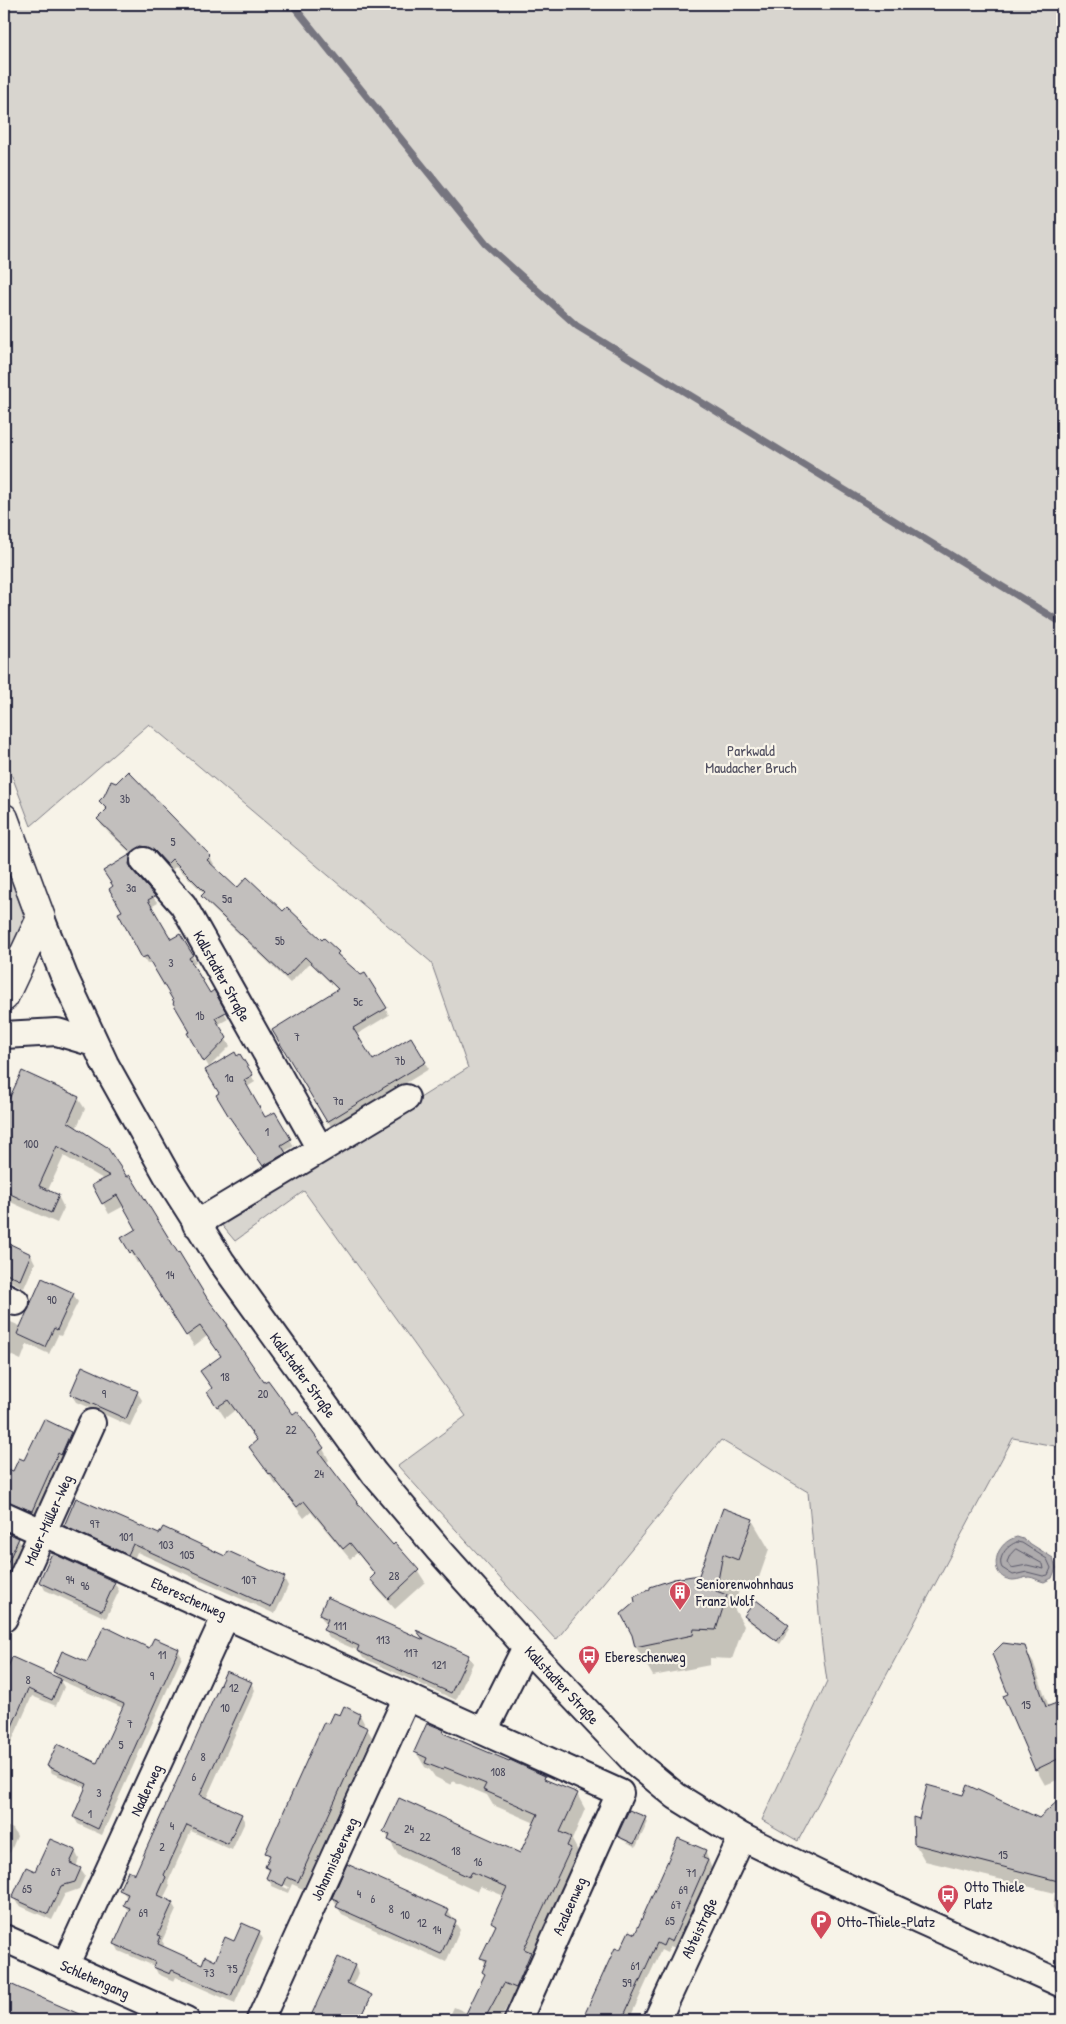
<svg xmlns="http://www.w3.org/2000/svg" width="1066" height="2024" font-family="'Patrick Hand',sans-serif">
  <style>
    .green { fill: #d8d5cf; stroke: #7d7c85 }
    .water { fill: #aeabad; stroke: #76747f }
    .shadow { fill: #0003; fill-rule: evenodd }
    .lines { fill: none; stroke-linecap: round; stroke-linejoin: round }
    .shore { stroke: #5a5969; stroke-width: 1 }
    .stream { stroke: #76747f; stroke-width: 7 }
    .building { fill: #c2bfbd; stroke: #22223b }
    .street-casing { stroke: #22223b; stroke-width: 30 }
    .secondary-casing { stroke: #22223b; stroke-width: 31 }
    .street { stroke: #f7f3e8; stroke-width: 26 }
    .secondary { stroke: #f7f3e8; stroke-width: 28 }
    .labels { text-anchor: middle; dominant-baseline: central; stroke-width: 4.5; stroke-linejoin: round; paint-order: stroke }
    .number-label { font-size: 12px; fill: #4a495c }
    .park-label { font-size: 15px; fill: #504f60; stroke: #f7f3e8 }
    .street-label { font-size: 15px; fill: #22223b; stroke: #f7f3e8 }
    .poi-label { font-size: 15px; fill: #22223b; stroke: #f7f3e8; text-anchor: start }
  </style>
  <rect width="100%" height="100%" fill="#f7f3e8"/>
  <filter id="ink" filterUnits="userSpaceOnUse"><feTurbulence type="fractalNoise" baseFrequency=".02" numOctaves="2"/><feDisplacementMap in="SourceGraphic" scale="10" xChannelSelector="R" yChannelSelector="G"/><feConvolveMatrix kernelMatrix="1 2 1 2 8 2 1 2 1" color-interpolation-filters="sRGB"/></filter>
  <g filter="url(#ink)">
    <g class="green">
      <path d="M4,4H1062V1450L1060,1447L1013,1438L798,1841L762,1820L827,1681L822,1646L808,1492L721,1440L556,1640L398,1466L466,1416L304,1191L235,1241L220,1223L468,1068L431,962L149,724L31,826L4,755Z"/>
      <path d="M4,818L41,918L4,997Z"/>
    </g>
    <path class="water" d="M1017,1537L1023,1539L1053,1558L1056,1568L1052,1578L1044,1582C1039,1581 1033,1577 1029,1577C1024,1577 1019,1580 1013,1580C996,1579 993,1564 999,1551C1003,1544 1009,1539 1017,1537Z"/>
    <g class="shadow">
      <path d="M128,773L210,857L214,864L212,866L237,890L283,913L338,953L342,960L361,977L365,974L389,1015L356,1035L372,1062L410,1039L429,1069L332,1128L274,1030L338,990L310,963L290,983L207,903L203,896L205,894L176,866L172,870L161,858L153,853L137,859L102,826L98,819L107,811L100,801Z"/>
      <path d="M131,856L134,862L132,872L158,903L151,907L171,941L180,936L196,962L192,964L209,994L213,992L228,1019L217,1025L230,1046L209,1067L189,1034L192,1032L152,962L147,964L132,939L114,887L105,871Z"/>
      <path d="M240,1056L255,1082L247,1087L265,1119L274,1113L294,1146L284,1152L289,1160L268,1172L234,1122L237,1057Z"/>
      <path d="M78,1098L85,1109L76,1129L227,1325L234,1336L232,1338L264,1384L292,1416L297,1413L323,1449L329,1460L326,1463L365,1515L393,1546L395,1545L418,1571L425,1582L395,1609L378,1590L371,1579L375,1575L357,1553L350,1559L311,1512L304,1518L278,1483L276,1485L250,1447L258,1441L235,1410L225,1418L215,1403L213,1389L222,1357L207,1336L194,1346L140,1262L137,1263L123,1238L138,1230L124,1206L109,1214L98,1194L105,1180L64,1156L47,1192L58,1196L64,1208L57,1223L4,1199V1100Z"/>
      <path d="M4,1243L31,1255L35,1263L24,1288L4,1278Z"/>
      <path d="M73,1294L78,1302L61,1336L58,1335L49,1354L27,1344L21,1360L4,1352V1319L22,1327Z"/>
      <path d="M137,1392L142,1400L130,1426L76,1402L71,1394Z"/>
      <path d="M44,1421L71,1433L75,1441L36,1518L4,1509V1469L13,1473L24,1462Z"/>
      <path d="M752,1520L769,1549L755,1589L740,1583L735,1610L744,1626L732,1659L710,1658V1665L653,1676L636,1647Z"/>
      <path d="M66,1526L160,1535L284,1578L288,1586L275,1614L137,1552L133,1562L70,1534Z"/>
      <path d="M4,1532L18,1539L23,1547L12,1571L4,1567Z"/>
      <path d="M41,1582H114L119,1591L106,1618L45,1590Z"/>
      <path d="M320,1615L423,1641L419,1633L468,1656L473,1663L456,1700L363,1658L359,1651L329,1638L325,1630L327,1624L325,1623Z"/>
      <path d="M745,1616L788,1626L790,1629L780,1644L747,1620Z"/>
      <path d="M1024,1648L1034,1664L1049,1707L1062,1702V1778L1045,1785L1036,1769L1009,1695Z"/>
      <path d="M150,1649L178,1650L182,1657L102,1835L78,1824L74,1817L87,1788L52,1773L48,1766L98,1764L123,1708L60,1680L64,1687L56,1706L32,1696L4,1759V1680L13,1659L58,1679L54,1672Z"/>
      <path d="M251,1683L255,1690L206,1799L241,1815L245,1822L232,1850L191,1831L168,1882L170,1885L163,1899L172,1903L176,1910L162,1941L164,1944L163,1948L202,1965L215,1962L234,1943L259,1932L263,1939L235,2003L176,1977L174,1981L158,1974L154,1966L119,1951L115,1943L129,1912L124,1905L128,1898L121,1890L135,1875Z"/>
      <path d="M360,1715L364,1723L363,1727L367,1729L372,1737L303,1889L292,1884L288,1893L272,1886L268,1878L270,1873L266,1866L270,1858L267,1853L329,1726L340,1717ZM273,1879L289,1887L288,1889L273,1882Z"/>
      <path d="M444,1731L446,1736L544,1777L547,1782L577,1794L585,1809L572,1840L579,1853L524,2002L512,1997L500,2020H448L454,2007L472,2015L486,1976L483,1972L486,1965L482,1957L496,1928L493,1922L504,1896L480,1886L478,1892L398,1855L385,1832L521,1854L535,1823L493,1805L487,1795L453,1781L451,1785L435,1777L430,1770L425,1767L416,1752Z"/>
      <path d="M1062,1800V1923L1053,1907L1055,1893L925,1861L915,1844L1039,1819Z"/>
      <path d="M630,1811L645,1818L648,1822L636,1847L621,1839L619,1836Z"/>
      <path d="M4,1825L13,1829L17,1836L10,1853L4,1850Z"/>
      <path d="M75,1851L79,1859L76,1867L80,1869L85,1876L79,1889L65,1894L52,1920L18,1905L14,1898L36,1873Z"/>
      <path d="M705,1851L712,1869L676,1948L670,1946L667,1953L661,1950L629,2020H583L616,1949L621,1951L636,1936Z"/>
      <path d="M333,1898L448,1911L460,1930L446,1962L342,1915Z"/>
      <path d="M338,1959L355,1966L358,1973L352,1987L366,1993L370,2000L360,2020H310Z"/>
      <path d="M4,1982L88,2020H4Z"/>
    </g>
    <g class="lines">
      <g class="shore">
        <path d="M1017,1542L1022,1543L1047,1559L1051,1568L1048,1575L1043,1576L1027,1572L1013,1575L1002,1568C997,1558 1007,1545 1017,1542Z"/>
        <path d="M1016,1549L1043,1564L1044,1569L1027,1565L1011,1568L1007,1562L1010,1555Z"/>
      </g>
      <path class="stream" d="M292,4L486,244L577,326L1062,623"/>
    </g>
    <g class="building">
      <path d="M128,771L211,856L207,860L237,888L247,877L283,911L287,907L322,940L324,938L339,952L337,954L361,975L365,973L387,1008L353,1028L373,1060L411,1037L426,1062L327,1122L272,1030L338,989L305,957L286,977L201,896L205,892L172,859L167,864L155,851L148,847L141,846L132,853L97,819L107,809L99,801L104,796L111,781L116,783Z"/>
      <path d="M131,854L129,864L133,871L155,896L148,900L171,939L180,934L193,955L189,958L210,993L214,990L226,1012L215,1018L227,1038L204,1062L187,1033L190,1032L173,1003L174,1002L147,956L142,958L118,913L122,911L109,889L113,886L103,871Z"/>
      <path d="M235,1052L237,1056L240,1054L253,1075L244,1080L265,1117L275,1112L291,1139L281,1145L286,1153L263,1166L228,1115L216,1095L219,1093L205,1070Z"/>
      <path d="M22,1071L79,1097L68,1122L107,1147L127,1177L130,1175L178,1253L179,1252L207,1298L228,1325L226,1326L264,1382L268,1380L293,1414L297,1411L324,1448L319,1452L366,1514L393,1545L395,1543L419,1570L388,1599L370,1579L375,1574L350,1543L343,1549L304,1501L297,1507L270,1473L269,1474L249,1447L257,1440L228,1400L217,1407L207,1392L212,1388L200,1371L221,1356L200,1326L186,1336L132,1251L130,1253L121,1238L136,1229L117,1195L102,1204L92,1185L110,1176L57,1146L39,1186L59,1195L51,1213L4,1191V1099H9Z"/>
      <path d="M4,1241L31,1254L20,1280L4,1273Z"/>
      <path d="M42,1278L74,1293L57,1330L54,1328L45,1347L17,1334Z"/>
      <path d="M82,1366L138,1391L126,1419L70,1394Z"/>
      <path d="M44,1419L71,1432L61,1455L58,1453L32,1511L4,1500V1468L13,1471L19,1458L24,1460Z"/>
      <path d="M76,1498L159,1534L163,1527L225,1556L228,1551L285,1577L271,1607L133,1544L128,1555L64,1526Z"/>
      <path d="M723,1508L753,1519L738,1560L723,1554L716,1591L727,1595L716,1630L694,1629L693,1635L635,1647L632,1635L621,1614L635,1602L634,1597L650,1589V1587L674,1579L699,1575Z"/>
      <path d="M4,1531L19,1538L4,1571Z"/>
      <path d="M52,1553L115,1582L102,1611L39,1582Z"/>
      <path d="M327,1597L424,1640L416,1630L469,1655L451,1693L357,1651L359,1646L323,1630L328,1619L319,1615Z"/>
      <path d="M756,1600L789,1625L777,1641L744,1616Z"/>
      <path d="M104,1626L149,1648L154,1638L179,1649L98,1829L73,1817L87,1784L47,1766L57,1744L97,1763L124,1704L53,1672L62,1651L87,1662Z"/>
      <path d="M1003,1643L1025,1646L1046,1707L1062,1701V1757L1035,1770L1003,1696L1008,1694L992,1654Z"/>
      <path d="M12,1657L61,1679L52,1700L28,1689L4,1745V1677Z"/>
      <path d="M226,1671L252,1682L200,1795L242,1814L228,1844L187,1825L164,1875L166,1877L158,1895L173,1902L158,1935L161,1936L158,1944L202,1964L205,1956L215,1961L225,1937L234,1941L242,1923L260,1931L231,1996L172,1970L170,1974L153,1967L155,1962L114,1944L130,1908L123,1905L128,1894L119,1890L128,1871L135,1874Z"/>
      <path d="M344,1706L360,1714L357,1723L368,1728L298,1882L287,1877L283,1886L266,1878L270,1869L265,1867L270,1855L265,1853L324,1722L329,1724L334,1713L340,1715Z"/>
      <path d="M427,1723L444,1730L443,1733L509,1761L510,1760L545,1776L544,1779L578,1793L560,1832L571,1837L567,1846L571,1848L524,1949L531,1952L524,1969L516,1988L504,1983L484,2020H463L485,1974L482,1972L487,1960L480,1958L496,1925L491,1922L507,1887L472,1872L469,1877L388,1840L390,1835L383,1832L399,1798L520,1853L538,1814L483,1790L486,1784L444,1767L443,1770L425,1763L427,1758L414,1752Z"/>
      <path d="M927,1785L963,1795L967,1785L1039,1818L1062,1797V1882L914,1844L913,1817L919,1819Z"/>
      <path d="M629,1810L646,1817L634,1844L617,1836Z"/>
      <path d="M678,1838L706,1850L703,1858L708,1860L672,1942L666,1939L663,1946L657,1943L622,2020H582L615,1948L620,1950L629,1931L635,1934Z"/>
      <path d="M50,1839L76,1850L70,1863L81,1868L75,1882L61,1886L48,1914L12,1898L26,1867L35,1871Z"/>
      <path d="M347,1864L449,1910L446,1916L456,1921L441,1954L336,1907L339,1901L332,1898Z"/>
      <path d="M338,1957L355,1965L347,1983L372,1995L360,2020H309Z"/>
      <path d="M4,1981L21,1989L93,2020H4Z"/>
    </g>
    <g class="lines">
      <g class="street-casing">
        <g id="street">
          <path d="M144,861L183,905L320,1149"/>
          <path d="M41,918L64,976L105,1064L168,1177L221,1261L374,1473L439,1550L526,1647L636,1763L676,1796L742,1837L820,1875L1062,1984"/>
          <path d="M4,1035L57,1032L94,1043"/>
          <path d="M196,1224L406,1098"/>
          <path d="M4,1296L16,1302"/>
          <path d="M4,1515L620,1793L518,2020"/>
          <path d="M4,1618L92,1423"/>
          <path d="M484,1731L526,1647"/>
          <path d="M4,1938L186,2020"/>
          <path d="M65,1966L226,1615"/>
          <path d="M260,2020L407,1697"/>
          <path d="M657,2020L742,1837"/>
        </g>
      </g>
      <g class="secondary-casing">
        <path id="secondary" d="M4,818L41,918L4,997"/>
      </g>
      <use href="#street" class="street"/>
      <use href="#secondary" class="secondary"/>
    </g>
  </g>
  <defs>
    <g id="building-pin" transform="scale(1.125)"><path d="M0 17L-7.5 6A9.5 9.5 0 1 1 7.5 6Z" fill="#d1495b" stroke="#f7f3e8"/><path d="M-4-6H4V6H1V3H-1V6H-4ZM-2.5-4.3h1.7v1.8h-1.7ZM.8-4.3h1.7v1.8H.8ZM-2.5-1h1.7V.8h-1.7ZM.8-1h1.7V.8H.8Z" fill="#fff"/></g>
    <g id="bus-pin" transform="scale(1.125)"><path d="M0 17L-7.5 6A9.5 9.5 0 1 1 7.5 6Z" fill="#d1495b" stroke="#f7f3e8"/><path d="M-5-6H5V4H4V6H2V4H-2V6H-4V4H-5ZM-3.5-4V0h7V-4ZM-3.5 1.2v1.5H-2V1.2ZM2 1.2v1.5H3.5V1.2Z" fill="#fff"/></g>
    <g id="parking-pin" transform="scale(1.125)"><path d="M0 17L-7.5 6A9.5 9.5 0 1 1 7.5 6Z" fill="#d1495b" stroke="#f7f3e8"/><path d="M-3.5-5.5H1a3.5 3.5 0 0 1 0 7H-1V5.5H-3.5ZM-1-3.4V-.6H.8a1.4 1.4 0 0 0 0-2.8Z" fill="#fff"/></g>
  </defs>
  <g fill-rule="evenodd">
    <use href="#building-pin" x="680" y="1592"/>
    <use href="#bus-pin" x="589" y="1656"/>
    <use href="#bus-pin" x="948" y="1895"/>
    <use href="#parking-pin" x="821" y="1921"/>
  </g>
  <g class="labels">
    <g class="number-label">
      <text x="125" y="798">3b</text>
      <text x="173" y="841">5</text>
      <text x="131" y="887">3a</text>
      <text x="227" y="898">5a</text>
      <text x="280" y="940">5b</text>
      <text x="171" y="962">3</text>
      <text x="358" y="1001">5c</text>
      <text x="200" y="1015">1b</text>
      <text x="297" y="1036">7</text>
      <text x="400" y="1060">7b</text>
      <text x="229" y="1077">1a</text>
      <text x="338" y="1100">7a</text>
      <text x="267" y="1131">1</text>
      <text x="31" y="1143">100</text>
      <text x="170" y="1274">14</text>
      <text x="52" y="1299">90</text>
      <text x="225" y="1376">18</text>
      <text x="104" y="1393">9</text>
      <text x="263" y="1393">20</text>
      <text x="291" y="1429">22</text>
      <text x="319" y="1473">24</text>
      <text x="95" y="1523">97</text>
      <text x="126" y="1536">101</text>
      <text x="166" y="1544">103</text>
      <text x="187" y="1554">105</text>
      <text x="394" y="1575">28</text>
      <text x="70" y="1579">94</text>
      <text x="249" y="1579">107</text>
      <text x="85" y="1585">96</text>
      <text x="340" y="1625">111</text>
      <text x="383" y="1639">113</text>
      <text x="411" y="1652">117</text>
      <text x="162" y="1654">11</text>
      <text x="439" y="1664">121</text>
      <text x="152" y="1675">9</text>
      <text x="28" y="1679">8</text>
      <text x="234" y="1687">12</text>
      <text x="1026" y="1704">15</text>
      <text x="225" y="1707">10</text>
      <text x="130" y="1723">7</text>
      <text x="121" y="1744">5</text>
      <text x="203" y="1756">8</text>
      <text x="498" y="1771">108</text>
      <text x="194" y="1776">6</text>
      <text x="99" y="1792">3</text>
      <text x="90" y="1813">1</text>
      <text x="172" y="1825">4</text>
      <text x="409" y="1828">24</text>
      <text x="425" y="1836">22</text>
      <text x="162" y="1846">2</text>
      <text x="456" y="1850">18</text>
      <text x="1003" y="1854">15</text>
      <text x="478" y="1861">16</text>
      <text x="56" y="1871">67</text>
      <text x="691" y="1872">71</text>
      <text x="27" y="1888">65</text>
      <text x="683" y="1889">69</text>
      <text x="359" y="1893">4</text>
      <text x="373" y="1898">6</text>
      <text x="676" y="1904">67</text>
      <text x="391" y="1908">8</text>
      <text x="143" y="1912">69</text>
      <text x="405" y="1914">10</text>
      <text x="670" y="1920">65</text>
      <text x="422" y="1922">12</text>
      <text x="437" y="1929">14</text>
      <text x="635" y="1965">61</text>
      <text x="232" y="1968">75</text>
      <text x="209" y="1972">73</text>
      <text x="627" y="1982">59</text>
    </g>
    <g class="park-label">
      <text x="751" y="750">Parkwald<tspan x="751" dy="17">Maudacher Bruch</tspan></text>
    </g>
    <g class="street-label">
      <text transform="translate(222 976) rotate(61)">Kallstadter Straße</text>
      <text transform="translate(303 1375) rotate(54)">Kallstadter Straße</text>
      <text transform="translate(48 1520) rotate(-66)">Maler-Müller-Weg</text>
      <text transform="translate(189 1598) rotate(24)">Ebereschenweg</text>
      <text transform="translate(562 1685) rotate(47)">Kallstadter Straße</text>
      <text transform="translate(146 1790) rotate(-65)">Nadlerweg</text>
      <text transform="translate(334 1859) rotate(-65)">Johannisbeerweg</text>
      <text transform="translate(569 1906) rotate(-66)">Azaleenweg</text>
      <text transform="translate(699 1928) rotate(-65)">Abteistraße</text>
      <text transform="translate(95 1979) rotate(24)">Schlehengang</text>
    </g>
    <g class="poi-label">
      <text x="696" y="1583">Seniorenwohnhaus<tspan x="696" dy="17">Franz Wolf</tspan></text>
      <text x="605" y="1656">Ebereschenweg</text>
      <text x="964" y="1886">Otto Thiele<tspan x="964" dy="17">Platz</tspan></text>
      <text x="837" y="1921">Otto-Thiele-Platz</text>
    </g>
  </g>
  <rect width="1066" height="2024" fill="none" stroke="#f7f3e8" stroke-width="20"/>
  <rect x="10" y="10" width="1046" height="2004" fill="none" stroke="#22223b" stroke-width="2" filter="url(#ink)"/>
</svg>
